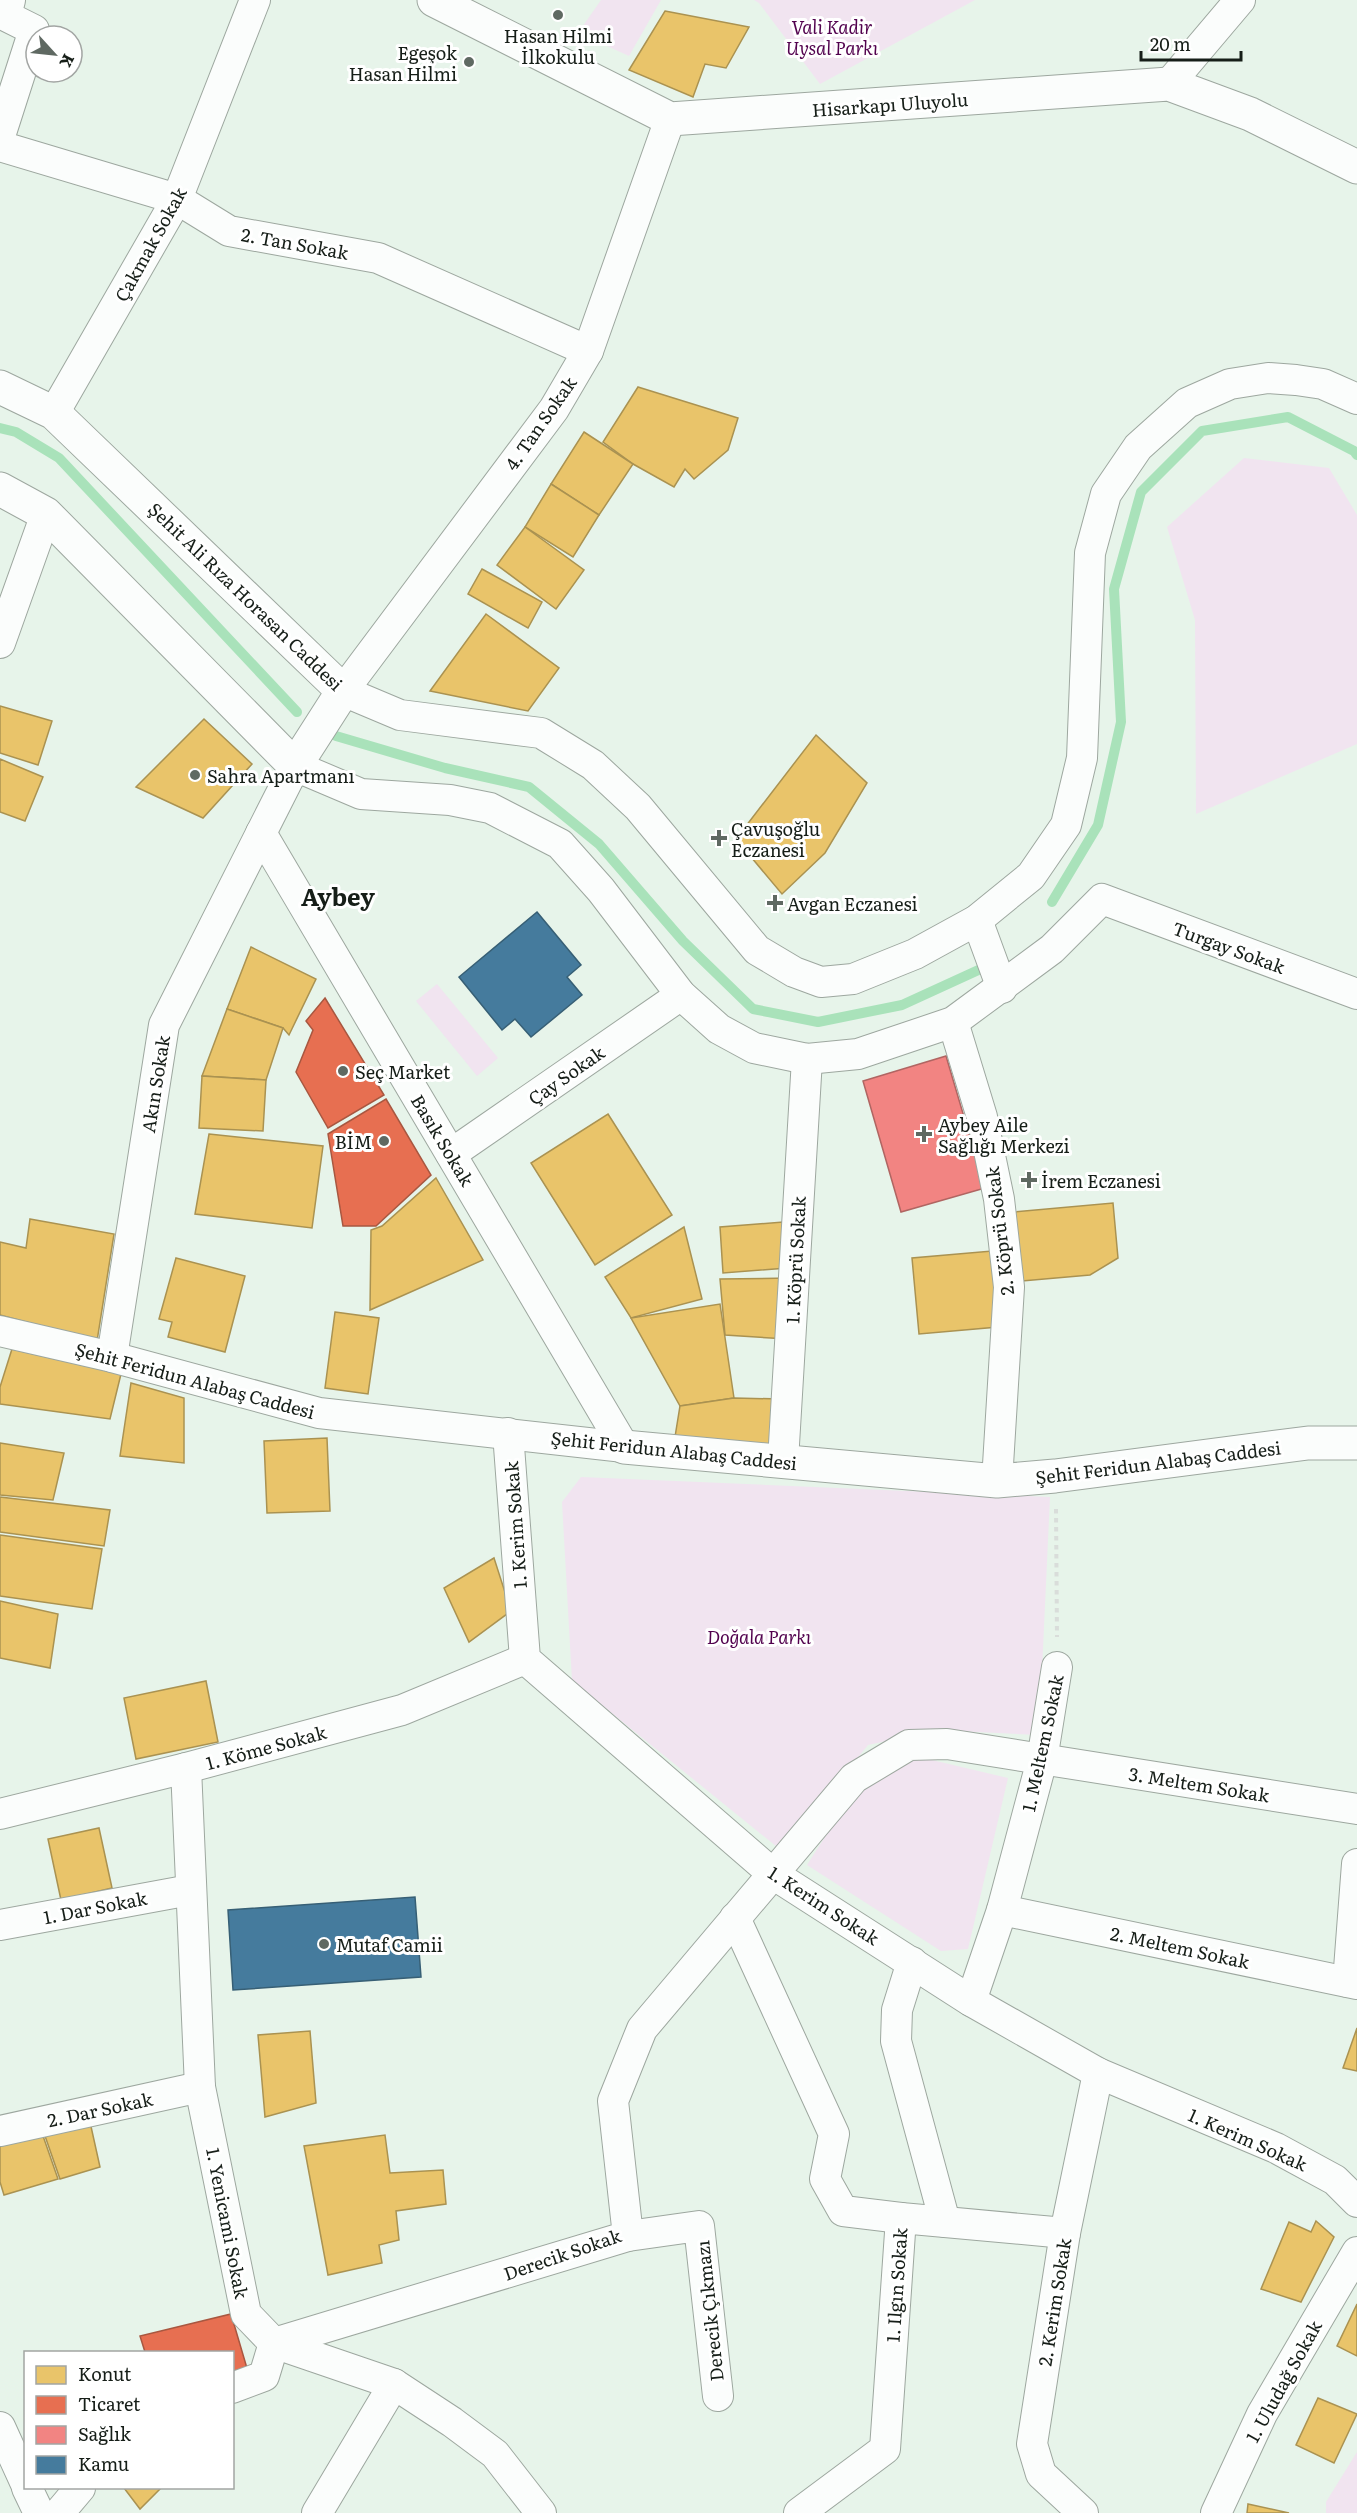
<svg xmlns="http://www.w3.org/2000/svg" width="1357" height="2513" font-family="Literata,serif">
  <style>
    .green { fill: #f1e4f0 }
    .homes { fill: #e9c46a; stroke: #aa9251; stroke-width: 1.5 }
    .shops { fill: #e76f51; stroke: #a85740; stroke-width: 1.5 }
    .health { fill: #f28482; stroke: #b06562; stroke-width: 1.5 }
    .public { fill: #457b9d; stroke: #375f75; stroke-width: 1.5 }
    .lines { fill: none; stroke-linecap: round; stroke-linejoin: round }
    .stream { stroke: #a9e2ba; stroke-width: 10 }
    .street-casing { stroke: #9da79f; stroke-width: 32 }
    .secondary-casing { stroke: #9da79f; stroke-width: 35 }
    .path { stroke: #d9ddda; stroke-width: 4; stroke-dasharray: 4.5 4.5; stroke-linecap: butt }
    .street { stroke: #fbfdfc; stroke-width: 30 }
    .secondary { stroke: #fbfdfc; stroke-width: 33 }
    .poi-dot { fill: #5f6962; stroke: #fff; stroke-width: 2 }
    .labels { text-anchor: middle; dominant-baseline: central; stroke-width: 6; stroke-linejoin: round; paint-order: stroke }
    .park-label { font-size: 18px; font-style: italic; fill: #52024e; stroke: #fff }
    .poi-label { font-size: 18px; fill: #161e18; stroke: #fff; text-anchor: start }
    .street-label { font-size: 18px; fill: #161e18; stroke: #fff }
    .district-label { font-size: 24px; font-weight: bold; fill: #161e18; stroke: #fff }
  </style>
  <rect width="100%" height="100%" fill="#e7f4ea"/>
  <g class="green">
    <path d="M601,0H661L629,56L578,33Z"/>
    <path d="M754,0H975L820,84L759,3Z"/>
    <path d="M1244,458L1329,468L1357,515V744L1196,814L1195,620L1167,527Z"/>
    <path d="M437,984L498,1058L477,1076L416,1001Z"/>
    <path d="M581,1477L1050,1497L1039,1735L936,1730L868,1745L782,1851L572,1681L562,1502Z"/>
    <path d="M915,1756L1008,1778L968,1949L941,1951L807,1865L860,1782Z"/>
    <path d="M1357,2452V2513H1326V2502Z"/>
  </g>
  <g class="homes">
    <path d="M665,11L749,27L726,68L705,64L693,97L629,70Z"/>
    <path d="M638,387L738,418L728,450L694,479L685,469L674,487L633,464L603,442Z"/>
    <path d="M584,432L633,464L599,515L551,484Z"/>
    <path d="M551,484L599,515L573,557L525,527Z"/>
    <path d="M525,527L584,570L556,609L497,565Z"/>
    <path d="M482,569L542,602L528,628L468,594Z"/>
    <path d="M486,614L559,668L528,711L430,691Z"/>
    <path d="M0,706L52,721L38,765L0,753Z"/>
    <path d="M204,719L252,764L203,818L136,787Z"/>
    <path d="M816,735L867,783L825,853L782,894L736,839Z"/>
    <path d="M0,759L43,777L25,821L0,812Z"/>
    <path d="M251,947L316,979L289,1035L283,1028L227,1009Z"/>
    <path d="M227,1009L283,1028L266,1080L202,1076Z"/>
    <path d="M202,1076L266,1080L263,1131L199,1128Z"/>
    <path d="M608,1114L672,1215L595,1265L531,1163Z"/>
    <path d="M209,1134L323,1146L312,1228L195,1214Z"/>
    <path d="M436,1178L483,1260L370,1310L371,1230L382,1226Z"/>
    <path d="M1113,1203L1118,1258L1090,1275L1009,1282L1003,1213Z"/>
    <path d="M30,1219L114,1234L97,1341L0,1315V1242L26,1248Z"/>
    <path d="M783,1222L787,1268L723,1273L720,1227Z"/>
    <path d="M684,1227L702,1299L631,1318L605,1277Z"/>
    <path d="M992,1251L998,1327L919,1334L912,1258Z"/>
    <path d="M176,1258L245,1276L225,1352L168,1337L172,1322L159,1319Z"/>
    <path d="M791,1278L787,1339L725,1335L720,1279Z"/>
    <path d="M720,1304L734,1398L680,1406L631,1318Z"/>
    <path d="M335,1312L379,1318L368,1394L325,1388Z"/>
    <path d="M12,1349L121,1374L110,1419L0,1404V1387Z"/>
    <path d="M131,1383L184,1398V1463L120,1456Z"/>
    <path d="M734,1398L780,1399L774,1448L674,1443L680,1406Z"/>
    <path d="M327,1438L330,1511L267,1513L264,1441Z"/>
    <path d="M0,1443L64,1453L53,1500L0,1495Z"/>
    <path d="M0,1497L110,1510L104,1546L0,1532Z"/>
    <path d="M0,1535L102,1549L92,1609L0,1596Z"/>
    <path d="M494,1558L511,1611L469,1642L444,1588Z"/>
    <path d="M0,1601L58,1614L50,1668L0,1658Z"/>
    <path d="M206,1681L218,1742L136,1759L124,1698Z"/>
    <path d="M99,1828L112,1888L61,1900L48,1839Z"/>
    <path d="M1357,2028V2071L1343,2068Z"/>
    <path d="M310,2031L316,2103L265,2117L258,2035Z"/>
    <path d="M90,2122L100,2167L60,2179L44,2133Z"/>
    <path d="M42,2133L58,2179L4,2195L0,2182V2146Z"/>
    <path d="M385,2135L390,2173L443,2170L446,2204L396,2211L399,2240L379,2245L382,2263L328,2275L304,2146Z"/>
    <path d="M1316,2221L1334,2237L1301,2302L1261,2289L1289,2222L1311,2232Z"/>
    <path d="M1357,2304V2356L1337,2346Z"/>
    <path d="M1318,2398L1357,2414L1334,2463L1296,2445Z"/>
    <path d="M124,2488H161L140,2509Z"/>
    <path d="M1248,2504L1289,2513H1247Z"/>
  </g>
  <g class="shops">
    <path d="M325,998L384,1095L328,1128L296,1072L313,1030L306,1021Z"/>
    <path d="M386,1099L431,1175L376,1226H343L328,1134Z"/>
    <path d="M231,2314L249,2375L232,2380V2352H145L140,2336Z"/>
  </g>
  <path class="health" d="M946,1056L985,1188L901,1212L863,1081Z"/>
  <g class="public">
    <path d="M537,912L581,965L567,977L582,995L531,1037L515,1019L502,1030L459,977Z"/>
    <path d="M415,1897L421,1977L233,1990L228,1910Z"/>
  </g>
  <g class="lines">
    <g class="stream">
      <path d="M0,428L16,432L59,458L297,712"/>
      <path d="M336,736L445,768L529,787L599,844L683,941L753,1009L818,1022L902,1005L985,967"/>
      <path d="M1052,902L1098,825L1121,722L1114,589L1141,492L1202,431L1288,417L1354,451L1357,455"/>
    </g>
    <g class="street-casing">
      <g id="street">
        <path d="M1169,84L1240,0"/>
        <path d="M670,119L588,351L554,409L343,691L400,715L541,733L593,765L638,807L757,950L794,972L821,982L853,979L915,954L977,920L1031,876L1066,825L1082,758L1090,553L1106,494L1138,447L1187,403L1230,384L1268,378L1296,380L1323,384L1357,399"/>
        <path d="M0,136L34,30L6,16L10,0"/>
        <path d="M0,146L177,199L229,231L378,258L588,351"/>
        <path d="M54,413L177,199L255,0"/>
        <path d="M0,643L46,514"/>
        <path d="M261,833L624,1447"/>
        <path d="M977,920L1002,988"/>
        <path d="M953,1022L982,1117L999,1199L1009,1287L997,1481"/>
        <path d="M451,1154L681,995"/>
        <path d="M0,1331L112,1357L319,1413L624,1447"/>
        <path d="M112,1357L164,1025L295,766L361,794L450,800L490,808L560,844L601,890L681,995L719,1029L754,1048L807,1059L858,1054L953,1022L1052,949L1102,899L1357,994"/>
        <path d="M508,1433L525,1659L773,1874L971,2001L1098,2073L1276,2148L1335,2180L1357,2202"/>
        <path d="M783,1461L807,1059"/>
        <path d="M186,1768L200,2087L246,2314L274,2343L394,2384L452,2422L495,2454L541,2513"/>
        <path d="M0,1814L186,1768L402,1710L525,1659"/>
        <path d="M1002,1910L1357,1984"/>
        <path d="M735,1918L834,2134L825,2179L843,2211L901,2218"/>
        <path d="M0,1925L190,1890"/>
        <path d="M1348,1982L1357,1864"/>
        <path d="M971,2001L1002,1910L1042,1760L1057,1667"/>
        <path d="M0,2131L200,2087"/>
        <path d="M945,2222L1065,2233"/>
        <path d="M628,2236L699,2226L718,2396"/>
        <path d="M232,2388L264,2376L274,2343L628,2236L613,2101L642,2029L854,1778L909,1745L947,1744L1357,1809"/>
        <path d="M0,2427L26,2484"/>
        <path d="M27,2488L39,2513"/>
        <path d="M59,2513L80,2488"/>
        <path d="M317,2513L394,2384"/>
        <path d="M799,2513L885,2449L901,2218L945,2222L896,2041L897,2010L912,1962"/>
        <path d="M1083,2513L1041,2474L1032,2444L1065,2233L1098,2073"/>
        <path d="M1216,2513L1262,2414L1357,2252"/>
      </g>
    </g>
    <g class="secondary-casing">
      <g id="secondary">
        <path d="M434,0L670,119L1169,84L1250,114L1357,167"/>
        <path d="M0,387L54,413L343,691L295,766L46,514L0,489"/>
        <path d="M624,1447L997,1481L1055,1476L1308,1443H1357"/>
      </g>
    </g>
    <path class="path" d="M1056,1509L1057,1637"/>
    <use href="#street" class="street"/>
    <use href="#secondary" class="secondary"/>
  </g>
  <g class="poi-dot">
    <circle cx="558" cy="15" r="6"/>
    <circle cx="469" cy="62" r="6"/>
    <circle cx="195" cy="775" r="6"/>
    <path d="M716 829h6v6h6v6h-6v6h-6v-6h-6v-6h6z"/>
    <path d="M772 894h6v6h6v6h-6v6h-6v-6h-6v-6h6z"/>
    <circle cx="343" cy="1071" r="6"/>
    <path d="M921 1125h6v6h6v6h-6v6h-6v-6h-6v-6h6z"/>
    <circle cx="384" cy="1141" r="6"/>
    <path d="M1026 1171h6v6h6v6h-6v6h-6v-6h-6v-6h6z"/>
    <circle cx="324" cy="1944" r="6"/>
  </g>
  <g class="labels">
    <g class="park-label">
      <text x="832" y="26">Vali Kadir<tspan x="832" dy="21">Uysal Parkı</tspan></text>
      <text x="759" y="1636">Doğala Parkı</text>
    </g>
    <g class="poi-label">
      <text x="558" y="35" text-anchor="middle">Hasan Hilmi<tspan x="558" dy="21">İlkokulu</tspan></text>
      <text x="457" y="52" text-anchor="end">Egeşok<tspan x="457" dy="21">Hasan Hilmi</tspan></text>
      <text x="207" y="775">Sahra Apartmanı</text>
      <text x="731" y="828">Çavuşoğlu<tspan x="731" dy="21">Eczanesi</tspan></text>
      <text x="787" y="903">Avgan Eczanesi</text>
      <text x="355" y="1071">Seç Market</text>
      <text x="938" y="1124">Aybey Aile<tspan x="938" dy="21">Sağlığı Merkezi</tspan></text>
      <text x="372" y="1141" text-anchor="end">BİM</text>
      <text x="1041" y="1180">İrem Eczanesi</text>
      <text x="336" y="1944">Mutaf Camii</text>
    </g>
    <g class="street-label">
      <text transform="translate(890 104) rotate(-4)">Hisarkapı Uluyolu</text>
      <text transform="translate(295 243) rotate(10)">2. Tan Sokak</text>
      <text transform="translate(150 244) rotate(-61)">Çakmak Sokak</text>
      <text transform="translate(540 423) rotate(-55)">4. Tan Sokak</text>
      <text transform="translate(246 596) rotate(44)">Şehit Ali Rıza Horasan Caddesi</text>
      <text transform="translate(1229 947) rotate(20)">Turgay Sokak</text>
      <text transform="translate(566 1075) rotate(-35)">Çay Sokak</text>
      <text transform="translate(155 1084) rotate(-81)">Akın Sokak</text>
      <text transform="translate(443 1140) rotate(59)">Basık Sokak</text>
      <text transform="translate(999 1231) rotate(-97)">2. Köprü Sokak</text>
      <text transform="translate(795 1260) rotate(-87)">1. Köprü Sokak</text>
      <text transform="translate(195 1380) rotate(15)">Şehit Feridun Alabaş Caddesi</text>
      <text transform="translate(674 1450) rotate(6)">Şehit Feridun Alabaş Caddesi</text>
      <text transform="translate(1158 1462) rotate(-7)">Şehit Feridun Alabaş Caddesi</text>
      <text transform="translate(515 1525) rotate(-94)">1. Kerim Sokak</text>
      <text transform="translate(1042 1743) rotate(-78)">1. Meltem Sokak</text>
      <text transform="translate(266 1747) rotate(-15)">1. Köme Sokak</text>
      <text transform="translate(1199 1784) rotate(9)">3. Meltem Sokak</text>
      <text transform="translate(824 1905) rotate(33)">1. Kerim Sokak</text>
      <text transform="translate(95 1907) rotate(-11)">1. Dar Sokak</text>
      <text transform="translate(1180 1947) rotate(12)">2. Meltem Sokak</text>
      <text transform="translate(100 2109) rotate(-12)">2. Dar Sokak</text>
      <text transform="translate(1248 2139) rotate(24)">1. Kerim Sokak</text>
      <text transform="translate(228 2223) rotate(79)">1. Yenicami Sokak</text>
      <text transform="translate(562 2254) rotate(-19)">Derecik Sokak</text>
      <text transform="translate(896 2285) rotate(-86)">1. Ilgın Sokak</text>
      <text transform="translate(1054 2302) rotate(-81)">2. Kerim Sokak</text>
      <text transform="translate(709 2311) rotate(-96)">Derecik Çıkmazı</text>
      <text transform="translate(1283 2381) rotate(-61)">1. Uludağ Sokak</text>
    </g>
    <g class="district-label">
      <text x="338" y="895">Aybey</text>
    </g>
  </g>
  <rect x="24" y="2351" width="210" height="138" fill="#ffffff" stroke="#a2a5a3" stroke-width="1.5"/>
  <rect x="36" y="2366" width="30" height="18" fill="#e9c46a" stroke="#a2a5a3" stroke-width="1.5"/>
  <text x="78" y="2381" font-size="18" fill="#161e18">Konut</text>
  <rect x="36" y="2396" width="30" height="18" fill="#e76f51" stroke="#a2a5a3" stroke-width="1.5"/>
  <text x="78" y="2411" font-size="18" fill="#161e18">Ticaret</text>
  <rect x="36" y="2426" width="30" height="18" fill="#f28482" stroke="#a2a5a3" stroke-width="1.5"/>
  <text x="78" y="2441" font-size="18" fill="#161e18">Sağlık</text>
  <rect x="36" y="2456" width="30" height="18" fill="#457b9d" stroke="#a2a5a3" stroke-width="1.5"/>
  <text x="78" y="2471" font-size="18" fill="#161e18">Kamu</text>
  <g transform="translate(54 54) rotate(117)"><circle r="28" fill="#ffffff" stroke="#a2a5a3" stroke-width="1.5"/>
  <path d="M0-4.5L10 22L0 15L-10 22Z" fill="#5f6962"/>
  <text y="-9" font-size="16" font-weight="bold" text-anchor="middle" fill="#161e18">K</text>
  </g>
  <path d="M1141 51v9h100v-9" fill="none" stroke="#161e18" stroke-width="3"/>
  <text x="1150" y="51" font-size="18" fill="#161e18" stroke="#ffffff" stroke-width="4.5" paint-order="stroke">20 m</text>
</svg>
